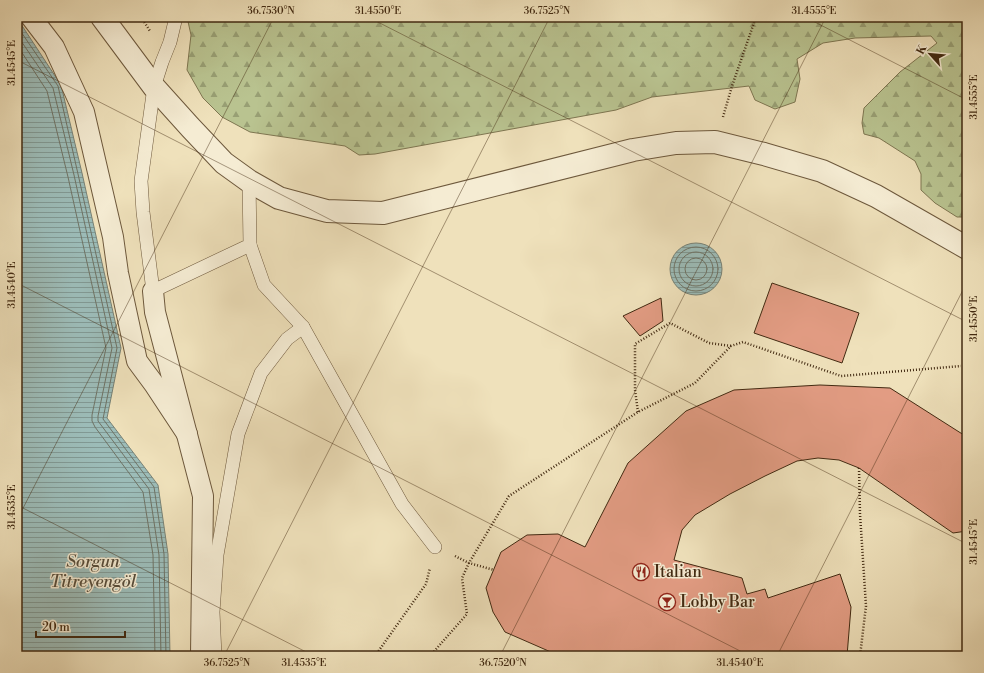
<svg xmlns="http://www.w3.org/2000/svg" width="984" height="673" font-family="'Libre Bodoni',serif">
  <style>
    .forest { fill: url(#forest-firs); stroke: #7e7651 }
    .water { fill: url(#water-rules); stroke: #788276 }
    .lines { fill: none; stroke-linecap: round; stroke-linejoin: round }
    .shore { stroke: #6f7365; stroke-width: 1 }
    .building { fill: #e29c83; stroke: #422a12 }
    .service-casing { stroke: #6d583c; stroke-width: 14 }
    .pedestrian-casing { stroke: #6d583c; stroke-width: 22 }
    .tertiary-casing { stroke: #6d583c; stroke-width: 24 }
    .path { stroke: #422a12; stroke-width: 2.5; stroke-dasharray: 1 2; stroke-linecap: butt }
    .service { stroke: #f5ecd3; stroke-width: 13 }
    .pedestrian { stroke: #f5ecd3; stroke-width: 20 }
    .tertiary { stroke: #f5ecd3; stroke-width: 22 }
    .ticks { fill: none; stroke: #422a12; stroke-width: 1; stroke-opacity: 0.45 }
    .labels { text-anchor: middle; dominant-baseline: central; stroke-width: 3; stroke-linejoin: round; paint-order: stroke }
    .poi-label { font-size: 16px; fill: #422a12; stroke: #f5ecd3; text-anchor: start }
    .water-label { font-size: 17px; font-style: italic; fill: #584e3c; stroke: #f5ecd3 }
    .neatline { fill: none; stroke: #422a12; stroke-width: 1.5 }
    .ticks-label { font-size: 10px; text-anchor: middle; fill: #422a12 }
  </style>
  <defs>
    <pattern id="forest-firs" width="22" height="20" patternUnits="userSpaceOnUse"><rect width="22" height="20" fill="#b9c390"/><path d="M5 1l3.5 6h-7zM16 11l3.5 6h-7z" fill="#989f74"/></pattern>
    <pattern id="water-rules" width="6" height="5" patternUnits="userSpaceOnUse"><rect width="6" height="5" fill="#9cbcb8"/><path d="M0 2.5h6" fill="none" stroke="#819994"/></pattern>
  </defs>
  <rect width="100%" height="100%" fill="#efe1bb"/>
  <filter id="stains"><feTurbulence type="fractalNoise" baseFrequency=".005" numOctaves="4"/><feColorMatrix values="0 0 0 0 .2 0 0 0 0 .09 0 0 0 0 .02 0 0 0 .5 -.17"/></filter>
  <radialGradient id="worn" r=".72"><stop offset=".6" stop-color="#630" stop-opacity="0"/><stop offset="1" stop-color="#630" stop-opacity=".3"/></radialGradient>
  <path class="forest" d="M187,17H967V217H957L935,203L921,190V174L915,161L879,138L864,134L862,123L864,108L900,72L937,43L931,36L855,38L823,43L797,59L800,79L795,102L775,109L755,100L749,86L652,97L616,110L375,154L359,155L345,146L250,132L222,117L203,98L187,70L191,35Z"/>
  <g class="water">
    <path d="M17,18L61,85L82,173L121,348L107,418L158,485L168,554L170,656H17Z"/>
    <circle cx="696" cy="269" r="26"/>
  </g>
  <g class="lines">
    <g class="shore">
      <path d="M17,26L58,86L78,174L117,348L103,419L154,487L164,554L166,656"/>
      <path d="M17,35L53,88L74,175L112,348L98,416V421L149,489L159,555L161,656"/>
      <path d="M17,45L47,91L68,177L106,348L92,415V421L95,427L143,492L153,555L155,656"/>
      <circle cx="696" cy="269" r="22"/>
      <circle cx="696" cy="269" r="17"/>
      <circle cx="696" cy="269" r="11"/>
    </g>
  </g>
  <g class="building">
    <path d="M772,283L859,313L842,363L754,333Z"/>
    <path d="M661,298L663,321L640,336L623,316Z"/>
    <path d="M820,385L890,388L967,437V531L953,533L859,468L839,460L818,458L797,461L765,476L730,494L695,515L682,530L674,560L742,578L747,594L765,589L768,598L840,574L851,607L847,656H560L505,632L493,612L486,588L501,552L527,535L558,534L585,547L628,463L686,411L734,390Z"/>
  </g>
  <g class="lines">
    <g class="service-casing">
      <g id="service">
        <path d="M176,17L170,42L162,62L154,87L141,181L143,212L153,291L250,245L249,181"/>
        <path d="M250,245L264,285L303,327L402,504L435,547"/>
        <path d="M215,656L213,612L217,555L238,434L261,373L287,339L303,327"/>
      </g>
    </g>
    <g class="pedestrian-casing">
      <g id="pedestrian">
        <path d="M31,17L54,47L84,112L113,237L118,273L137,361L154,384L187,434"/>
        <path d="M153,291L155,312L203,496L201,656"/>
      </g>
    </g>
    <g class="tertiary-casing">
      <path id="tertiary" d="M102,17L154,87L190,127L224,163L249,181L279,198L327,211L383,213L633,150L676,143L715,142L764,154L822,171L876,196L967,248"/>
    </g>
    <g class="path">
      <path d="M141,17L150,31"/>
      <path d="M723,117L732,86L756,17"/>
      <path d="M638,412L635,390V344L670,323L709,343L731,346"/>
      <path d="M859,468L860,514L866,606L860,656"/>
      <path d="M455,556L469,563L494,570"/>
      <path d="M375,656L426,584L430,568"/>
      <path d="M430,656L467,614L462,578L469,563L509,496L638,412L695,383L731,346L743,342L841,376L961,366"/>
    </g>
    <use href="#service" class="service"/>
    <use href="#pedestrian" class="pedestrian"/>
    <use href="#tertiary" class="tertiary"/>
  </g>
  <path class="ticks" d="M368,17L967,322M805,17L967,100M17,60L967,544M17,283L750,656M17,505L314,656M17,520L274,17M224,656L550,17M500,656L826,17M777,656L967,282"/>
  <defs>
    <g id="restaurant-ring" transform="scale(0.9)"><circle r="9.5" fill="#f5ecd3" stroke="#8f2418" stroke-width="1.5"/><path d="M-5-6h1v4h1v-4h1v4h1v-4h1v5L-1.5 .5V6h-2V.5L-5-1ZM5-6V6H3V1.5H1.5Q1.5-4 5-6Z" fill="#8f2418"/></g>
    <g id="bar-ring" transform="scale(0.9)"><circle r="9.5" fill="#f5ecd3" stroke="#8f2418" stroke-width="1.5"/><path d="M-6-5H6L.8 .8V4.5H3.5V6h-7V4.5H-.8V.8Z" fill="#8f2418"/></g>
  </defs>
  <g fill-rule="evenodd">
    <use href="#restaurant-ring" x="641" y="572"/>
    <use href="#bar-ring" x="667" y="602"/>
  </g>
  <g class="labels">
    <g class="poi-label">
      <text x="654" y="572">Italian</text>
      <text x="680" y="602">Lobby Bar</text>
    </g>
    <g class="water-label">
      <text x="93" y="562">Sorgun<tspan x="93" dy="20">Titreyengöl</tspan></text>
    </g>
  </g>
  <rect width="984" height="673" fill="none" stroke="#efe1bb" stroke-width="44"/>
  <g transform="translate(930 54) rotate(297)" stroke="#f5ecd3" stroke-width="3" paint-order="stroke">
  <path d="M0-3L7 15L0 10L-7 15Z" fill="#422a12"/>
  <text y="-6" font-size="11" font-weight="bold" text-anchor="middle" fill="#422a12">K</text>
  </g>
  <path d="M36 631v6h89v-6" fill="none" stroke="#422a12" stroke-width="2"/>
  <text x="42" y="631" font-size="12" fill="#422a12" stroke="#f5ecd3" stroke-width="3" paint-order="stroke">20 m</text>
  <rect x="22" y="22" width="940" height="629" class="neatline"/>
  <g class="ticks-label">
    <text x="271" y="14">36.7530°N</text>
    <text x="378" y="14">31.4550°E</text>
    <text x="547" y="14">36.7525°N</text>
    <text x="814" y="14">31.4555°E</text>
    <text transform="translate(11 63) rotate(-90)" y="4">31.4545°E</text>
    <text transform="translate(973 97) rotate(-90)" y="4">31.4555°E</text>
    <text transform="translate(11 285) rotate(-90)" y="4">31.4540°E</text>
    <text transform="translate(973 319) rotate(-90)" y="4">31.4550°E</text>
    <text transform="translate(11 507) rotate(-90)" y="4">31.4535°E</text>
    <text transform="translate(973 542) rotate(-90)" y="4">31.4545°E</text>
    <text x="227" y="666">36.7525°N</text>
    <text x="304" y="666">31.4535°E</text>
    <text x="503" y="666">36.7520°N</text>
    <text x="740" y="666">31.4540°E</text>
  </g>
  <rect width="100%" height="100%" filter="url(#stains)"/>
  <rect width="100%" height="100%" fill="url(#worn)"/>
</svg>
